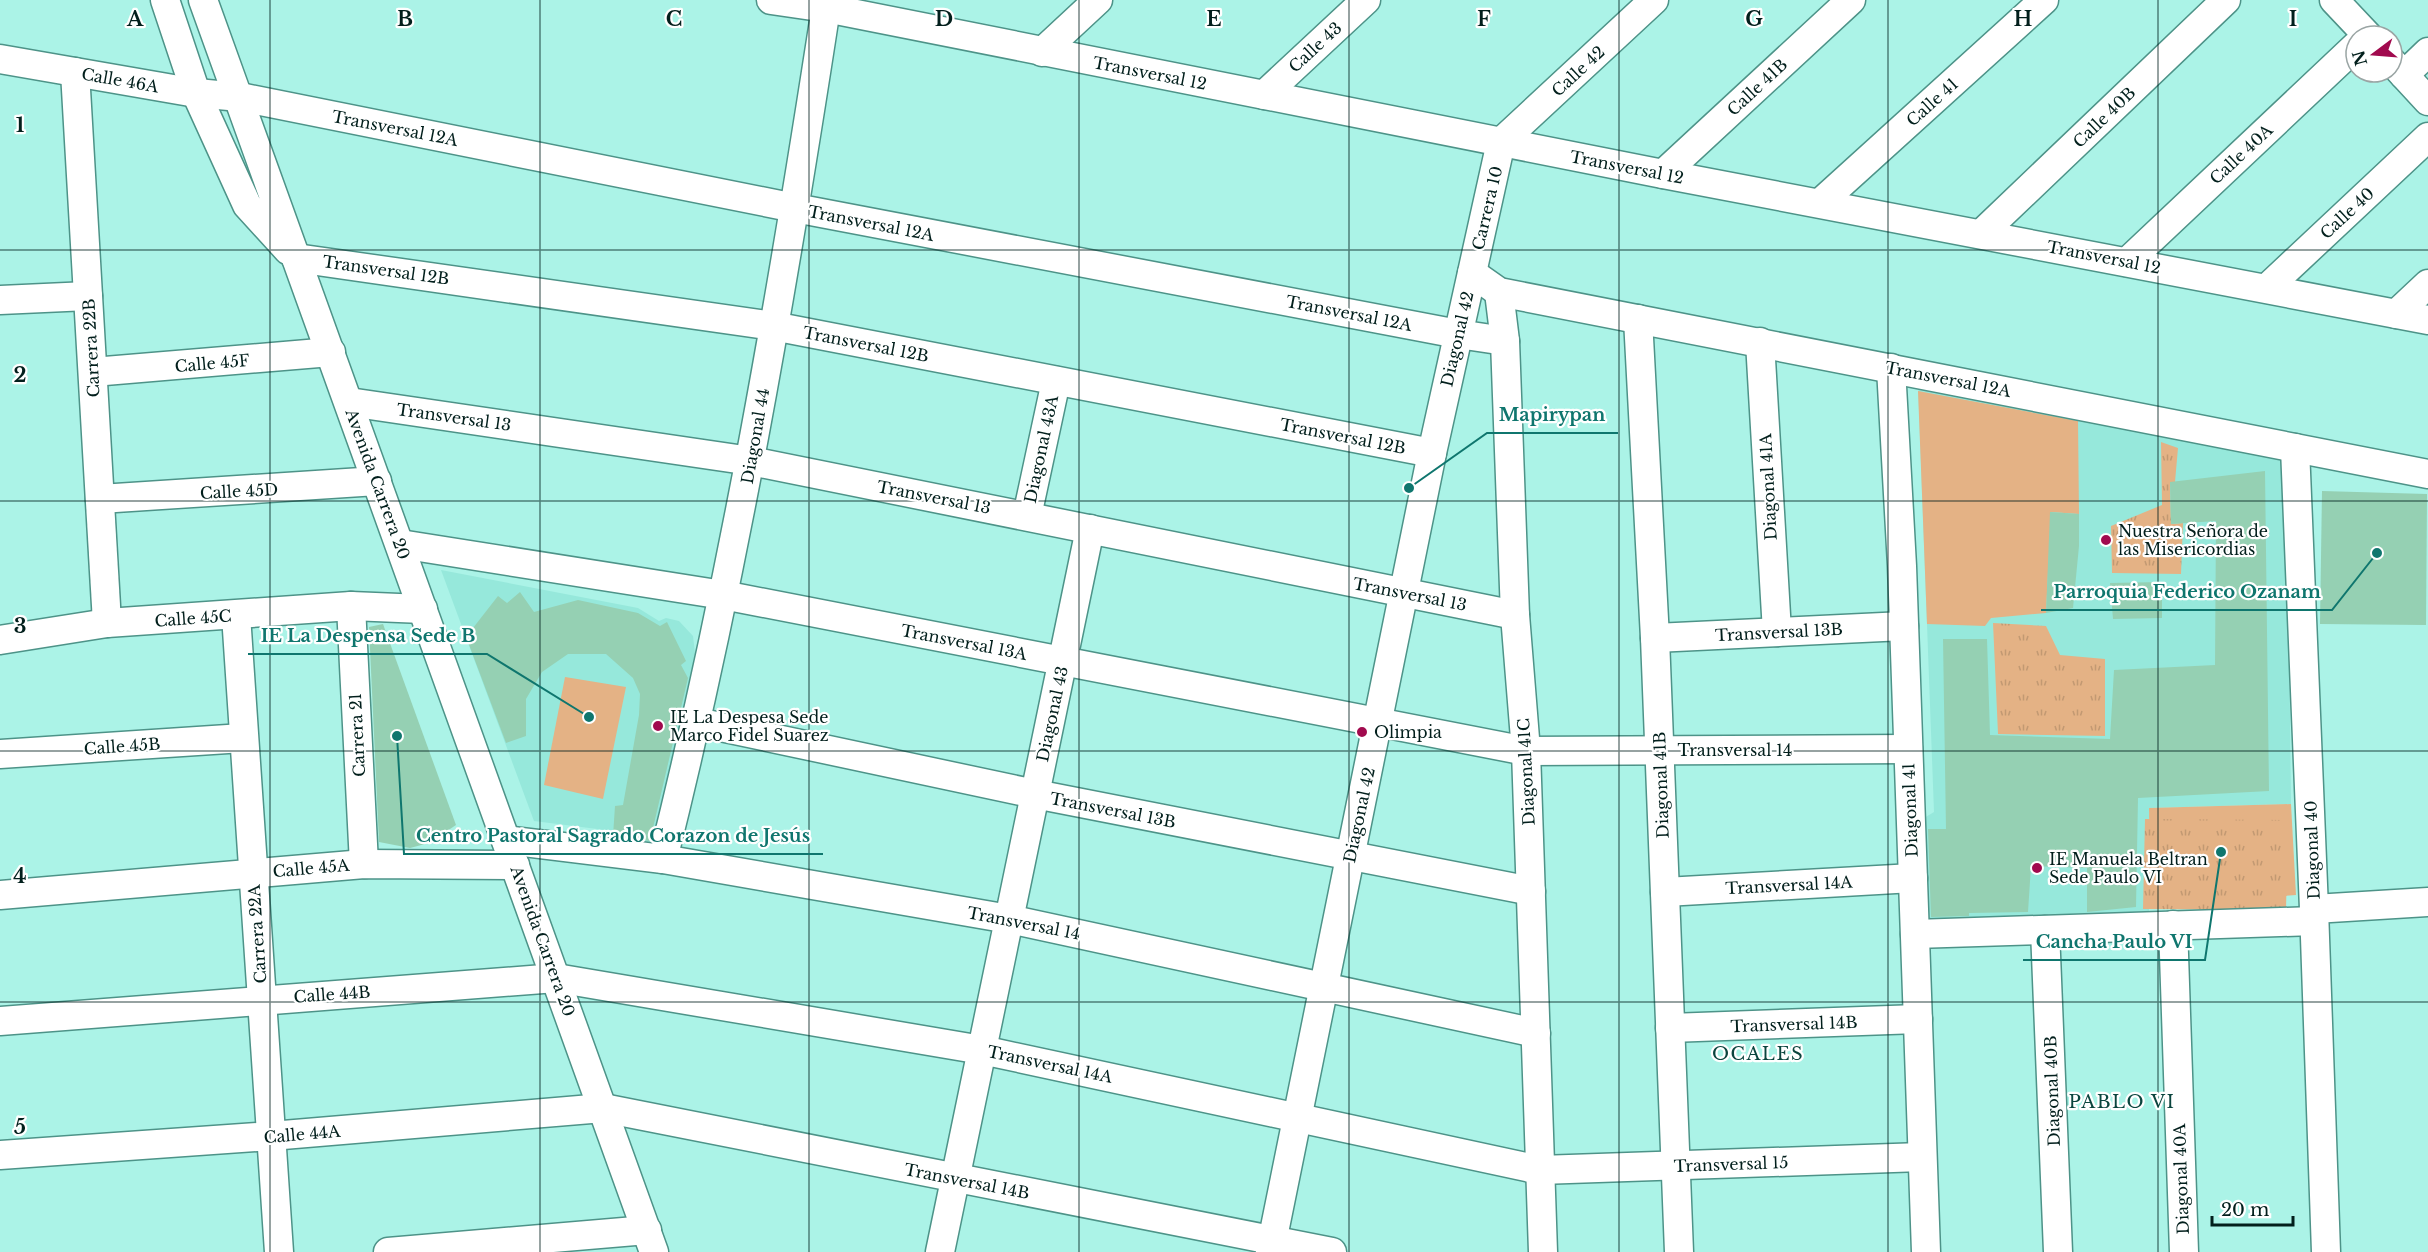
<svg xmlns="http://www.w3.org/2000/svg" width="2428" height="1252" font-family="'Libre Baskerville',serif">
  <defs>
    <pattern id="park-tufts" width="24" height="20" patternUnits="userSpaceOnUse" patternTransform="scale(1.5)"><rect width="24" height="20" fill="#e4b285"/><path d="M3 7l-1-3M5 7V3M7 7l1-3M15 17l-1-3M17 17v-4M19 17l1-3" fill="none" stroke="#c29972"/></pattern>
  </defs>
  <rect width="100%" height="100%" fill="#abf3e7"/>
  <g fill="#96e8db">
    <path d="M1918,383L2287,456L2291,804L2149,808V915L1926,924L1924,818L1934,812Z"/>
    <path d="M441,570L638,608L659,621L666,618L679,621L693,636L695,653L655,844L612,838L613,831L534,821Z"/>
  </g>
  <g fill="#e4b285">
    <path d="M1918,391L2078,421L2079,514L2051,512L2046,613L1991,618L1985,626L1927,624Z"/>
    <path d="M565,677L626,687L603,799L544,785Z"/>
    <path d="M2291,804L2296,895L2150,907L2149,808Z"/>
  </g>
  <g fill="url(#park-tufts)">
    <path d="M2161,442L2178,448L2175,482L2170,483L2171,524L2183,523L2181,574L2112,573L2111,526L2162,505Z"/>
    <path d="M1993,623L2046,626L2060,655L2105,659V736L1998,734Z"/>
    <path d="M2145,819L2288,820L2286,910L2143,909Z"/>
  </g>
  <g fill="#95d0b3">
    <path d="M2265,471L2269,791L2138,798L2136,907L2087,912V868L2031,866L2028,912L1969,913V916L1931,917L1928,829H1946L1943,639H1987L1990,735L2110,739L2114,670L2215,665L2216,521L2171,524L2170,482Z"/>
    <path d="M2322,491L2427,494L2426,625L2320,624Z"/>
    <path d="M2050,512L2079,514V546L2073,608L2046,613Z"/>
    <path d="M2162,582V618L2113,619L2110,583Z"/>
    <path d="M520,592L534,612L578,600L638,613L660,626L667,622L686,661L681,665L688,678L650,841L613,836L615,806L623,805L639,715L640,694L633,678L606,654H568L542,672L526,699V736L506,743L468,642L477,636L473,628L498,596L507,603Z"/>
    <path d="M383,624L456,825L429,843L410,848L379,842L369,627Z"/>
  </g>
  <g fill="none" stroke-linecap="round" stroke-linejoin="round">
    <g stroke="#4d9388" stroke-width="31">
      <g id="minor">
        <path d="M165,0L196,93L247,205L288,250"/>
        <path d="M203,0L654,1252"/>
        <path d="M771,0L826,8L1663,174L2428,320"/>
        <path d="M2334,0L2368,36"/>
        <path d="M1042,52L1098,0"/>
        <path d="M0,59L196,93L240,97L795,208L1458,334L1505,341"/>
        <path d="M2392,62L2428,101"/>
        <path d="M75,72L107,623"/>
        <path d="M2404,75L2428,52"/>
        <path d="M1264,95L1366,0"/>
        <path d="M1501,142L1654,0"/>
        <path d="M1663,174L1851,0"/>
        <path d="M1820,203L2044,0"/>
        <path d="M1981,234L2226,0"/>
        <path d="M296,258L773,326L1432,453"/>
        <path d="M2127,262L2356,46"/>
        <path d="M1472,273L1499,292L2428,474"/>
        <path d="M2267,288L2428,137"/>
        <path d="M1499,292L1505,341L1515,615L1526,751L1543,1252"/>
        <path d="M0,300L88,296"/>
        <path d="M2396,314L2428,284"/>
        <path d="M1638,319L1655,638L1679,1252"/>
        <path d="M1760,342L1777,632"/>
        <path d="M1891,368L1902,566L1926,1252"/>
        <path d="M93,372L331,352"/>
        <path d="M349,402L751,461L1515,615"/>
        <path d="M2295,448L2314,909L2326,1252"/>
        <path d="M100,499L377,481"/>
        <path d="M1027,516L1056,381"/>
        <path d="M400,544L723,595L1526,751L1908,749"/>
        <path d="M351,606L364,864"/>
        <path d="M236,615L279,1252"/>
        <path d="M1655,638L1904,626"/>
        <path d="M0,640L107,623L351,606L423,609"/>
        <path d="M697,722L1035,794L1531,891"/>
        <path d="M0,754L243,738"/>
        <path d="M506,840L663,859L1009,919L1536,1033"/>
        <path d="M663,859C733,579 782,294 826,8"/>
        <path d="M1665,892L1913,878"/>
        <path d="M0,895L364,864L515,865"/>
        <path d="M2314,909L2428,902"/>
        <path d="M2173,925L2184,1252"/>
        <path d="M2045,930L2058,1252"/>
        <path d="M1915,934L2314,921"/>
        <path d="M0,1021L556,978L982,1050L1540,1170L1922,1157"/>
        <path d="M1670,1028L1918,1019"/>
        <path d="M0,1155L271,1136L603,1108L1332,1252"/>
        <path d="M388,1252L647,1230"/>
        <path d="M940,1252L1090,529"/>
        <path d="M1270,1252L1432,453L1501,142"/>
      </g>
    </g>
    <use href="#minor" stroke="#fff" stroke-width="28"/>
  </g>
  <path fill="none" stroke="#021f1c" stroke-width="1.5" stroke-opacity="0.55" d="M270,0V1252M540,0V1252M809,0V1252M1079,0V1252M1349,0V1252M1619,0V1252M1888,0V1252M2158,0V1252M0,250H2428M0,501H2428M0,751H2428M0,1002H2428"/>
  <g fill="#a10a4e" stroke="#fff" stroke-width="2">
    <circle cx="2106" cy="540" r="6"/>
    <circle cx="658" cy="726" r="6"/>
    <circle cx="1362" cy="732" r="6"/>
    <circle cx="2037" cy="868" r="6"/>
  </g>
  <g text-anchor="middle" stroke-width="4.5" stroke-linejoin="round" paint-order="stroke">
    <g font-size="16" fill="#021f1c" stroke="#fff">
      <text transform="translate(1315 47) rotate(-43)" y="6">Calle 43</text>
      <text transform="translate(1578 71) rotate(-43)" y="6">Calle 42</text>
      <text transform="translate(1150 73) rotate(11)" y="6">Transversal 12</text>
      <text transform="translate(120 80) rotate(10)" y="6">Calle 46A</text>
      <text transform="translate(1757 87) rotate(-43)" y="6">Calle 41B</text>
      <text transform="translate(1932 102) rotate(-42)" y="6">Calle 41</text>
      <text transform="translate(2104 117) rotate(-44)" y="6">Calle 40B</text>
      <text transform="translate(395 128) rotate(11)" y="6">Transversal 12A</text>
      <text transform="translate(2241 154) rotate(-43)" y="6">Calle 40A</text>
      <text transform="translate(1627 167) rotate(11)" y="6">Transversal 12</text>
      <text transform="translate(1487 208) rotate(-77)" y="6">Carrera 10</text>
      <text transform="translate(2347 213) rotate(-43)" y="6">Calle 40</text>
      <text transform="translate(871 223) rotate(11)" y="6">Transversal 12A</text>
      <text transform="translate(2104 257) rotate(11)" y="6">Transversal 12</text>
      <text transform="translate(386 270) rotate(8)" y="6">Transversal 12B</text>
      <text transform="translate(1349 313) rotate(11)" y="6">Transversal 12A</text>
      <text transform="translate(1457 339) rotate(-77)" y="6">Diagonal 42</text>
      <text transform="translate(866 344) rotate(11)" y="6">Transversal 12B</text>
      <text transform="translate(91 348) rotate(-93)" y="6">Carrera 22B</text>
      <text transform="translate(212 363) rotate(-5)" y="6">Calle 45F</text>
      <text transform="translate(1948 379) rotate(11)" y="6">Transversal 12A</text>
      <text transform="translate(454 417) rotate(8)" y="6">Transversal 13</text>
      <text transform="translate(755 436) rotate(-80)" y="6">Diagonal 44</text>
      <text transform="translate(1343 436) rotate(11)" y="6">Transversal 12B</text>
      <text transform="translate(1041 449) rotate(-78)" y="6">Diagonal 43A</text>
      <text transform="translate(378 484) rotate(70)" y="6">Avenida Carrera 20</text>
      <text transform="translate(1768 487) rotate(-93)" y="6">Diagonal 41A</text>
      <text transform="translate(239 491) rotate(-3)" y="6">Calle 45D</text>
      <text transform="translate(934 497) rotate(11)" y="6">Transversal 13</text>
      <text transform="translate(1410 594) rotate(11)" y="6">Transversal 13</text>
      <text transform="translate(193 618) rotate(-4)" y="6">Calle 45C</text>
      <text transform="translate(1779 632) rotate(-3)" y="6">Transversal 13B</text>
      <text transform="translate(964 642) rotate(11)" y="6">Transversal 13A</text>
      <text transform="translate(1052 714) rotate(-78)" y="6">Diagonal 43</text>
      <text transform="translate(357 735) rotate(-93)" y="6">Carrera 21</text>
      <text transform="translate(122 746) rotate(-4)" y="6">Calle 45B</text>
      <text x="1735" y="756">Transversal 14</text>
      <text transform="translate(1526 772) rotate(-93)" y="6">Diagonal 41C</text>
      <text transform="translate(1661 785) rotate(-92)" y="6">Diagonal 41B</text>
      <text transform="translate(1113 810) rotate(11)" y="6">Transversal 13B</text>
      <text transform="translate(1910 810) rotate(-92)" y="6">Diagonal 41</text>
      <text transform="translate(1359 815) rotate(-78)" y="6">Diagonal 42</text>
      <text transform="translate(2312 850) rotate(-92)" y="6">Diagonal 40</text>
      <text transform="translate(311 868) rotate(-5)" y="6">Calle 45A</text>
      <text transform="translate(1789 885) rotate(-3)" y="6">Transversal 14A</text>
      <text transform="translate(1024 923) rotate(11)" y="6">Transversal 14</text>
      <text transform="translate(257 934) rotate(-94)" y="6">Carrera 22A</text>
      <text transform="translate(543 941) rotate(70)" y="6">Avenida Carrera 20</text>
      <text transform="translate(332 994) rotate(-4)" y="6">Calle 44B</text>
      <text transform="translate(1794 1024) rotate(-2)" y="6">Transversal 14B</text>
      <text transform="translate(1050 1064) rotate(12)" y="6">Transversal 14A</text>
      <text transform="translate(2052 1091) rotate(-92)" y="6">Diagonal 40B</text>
      <text transform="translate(302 1134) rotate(-5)" y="6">Calle 44A</text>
      <text transform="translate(1731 1164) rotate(-2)" y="6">Transversal 15</text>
      <text transform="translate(2181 1179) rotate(-92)" y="6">Diagonal 40A</text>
      <text transform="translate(967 1181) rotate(11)" y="6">Transversal 14B</text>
    </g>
    <g font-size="16" fill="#021f1c" stroke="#fff" text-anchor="start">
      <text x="2118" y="537">Nuestra Señora de<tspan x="2118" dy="18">las Misericordias</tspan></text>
      <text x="670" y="723">IE La Despesa Sede<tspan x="670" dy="18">Marco Fidel Suarez</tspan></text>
      <text x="1374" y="738">Olimpia</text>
      <text x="2049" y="865">IE Manuela Beltran<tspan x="2049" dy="18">Sede Paulo VI</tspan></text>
    </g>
    <g font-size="18" letter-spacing="1.5" fill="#0a453e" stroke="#fff">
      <text x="1758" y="1060">OCALES</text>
      <text x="2122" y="1108">PABLO VI</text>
    </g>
  </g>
  <g font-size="20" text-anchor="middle" font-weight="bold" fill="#021f1c" stroke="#fff" stroke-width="4.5" stroke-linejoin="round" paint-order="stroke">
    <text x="135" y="26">A</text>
    <text x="405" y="26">B</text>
    <text x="674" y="26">C</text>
    <text x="944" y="26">D</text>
    <text x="1214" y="26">E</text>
    <text x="1484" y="26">F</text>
    <text x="1754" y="26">G</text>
    <text x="2023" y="26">H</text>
    <text x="2293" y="26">I</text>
    <text x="20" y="132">1</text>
    <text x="20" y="382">2</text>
    <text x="20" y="633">3</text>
    <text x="20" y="883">4</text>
    <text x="20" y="1134">5</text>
  </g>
  <path fill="none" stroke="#0f766e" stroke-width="2" d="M1409 488L1487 433H1618M2377 553L2332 610H2041M589 717L487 654H248M397 736L404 854H823M2221 852L2205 960H2023"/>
  <g fill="#0f766e" stroke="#fff" stroke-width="2">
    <circle cx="1409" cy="488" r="6"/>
    <circle cx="2377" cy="553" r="6"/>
    <circle cx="589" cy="717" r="6"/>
    <circle cx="397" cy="736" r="6"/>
    <circle cx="2221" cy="852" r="6"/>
  </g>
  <g font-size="18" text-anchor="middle" font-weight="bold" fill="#0f766e" stroke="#fff" stroke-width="4.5" stroke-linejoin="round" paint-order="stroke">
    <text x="1552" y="421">Mapirypan</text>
    <text x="2187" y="598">Parroquia Federico Ozanam</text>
    <text x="368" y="642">IE La Despensa Sede B</text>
    <text x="613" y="842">Centro Pastoral Sagrado Corazon de Jesús</text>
    <text x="2114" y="948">Cancha Paulo VI</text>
  </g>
  <g transform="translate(2374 54) rotate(254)"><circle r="28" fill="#ffffff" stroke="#9aa5a4" stroke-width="1.5"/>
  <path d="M0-4.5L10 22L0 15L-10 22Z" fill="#a10a4e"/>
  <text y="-9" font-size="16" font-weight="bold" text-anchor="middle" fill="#021f1c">N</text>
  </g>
  <path d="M2212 1216v9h81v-9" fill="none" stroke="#021f1c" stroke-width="3"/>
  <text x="2221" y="1216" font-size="18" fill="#021f1c" stroke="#ffffff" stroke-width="4.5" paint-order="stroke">20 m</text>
</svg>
